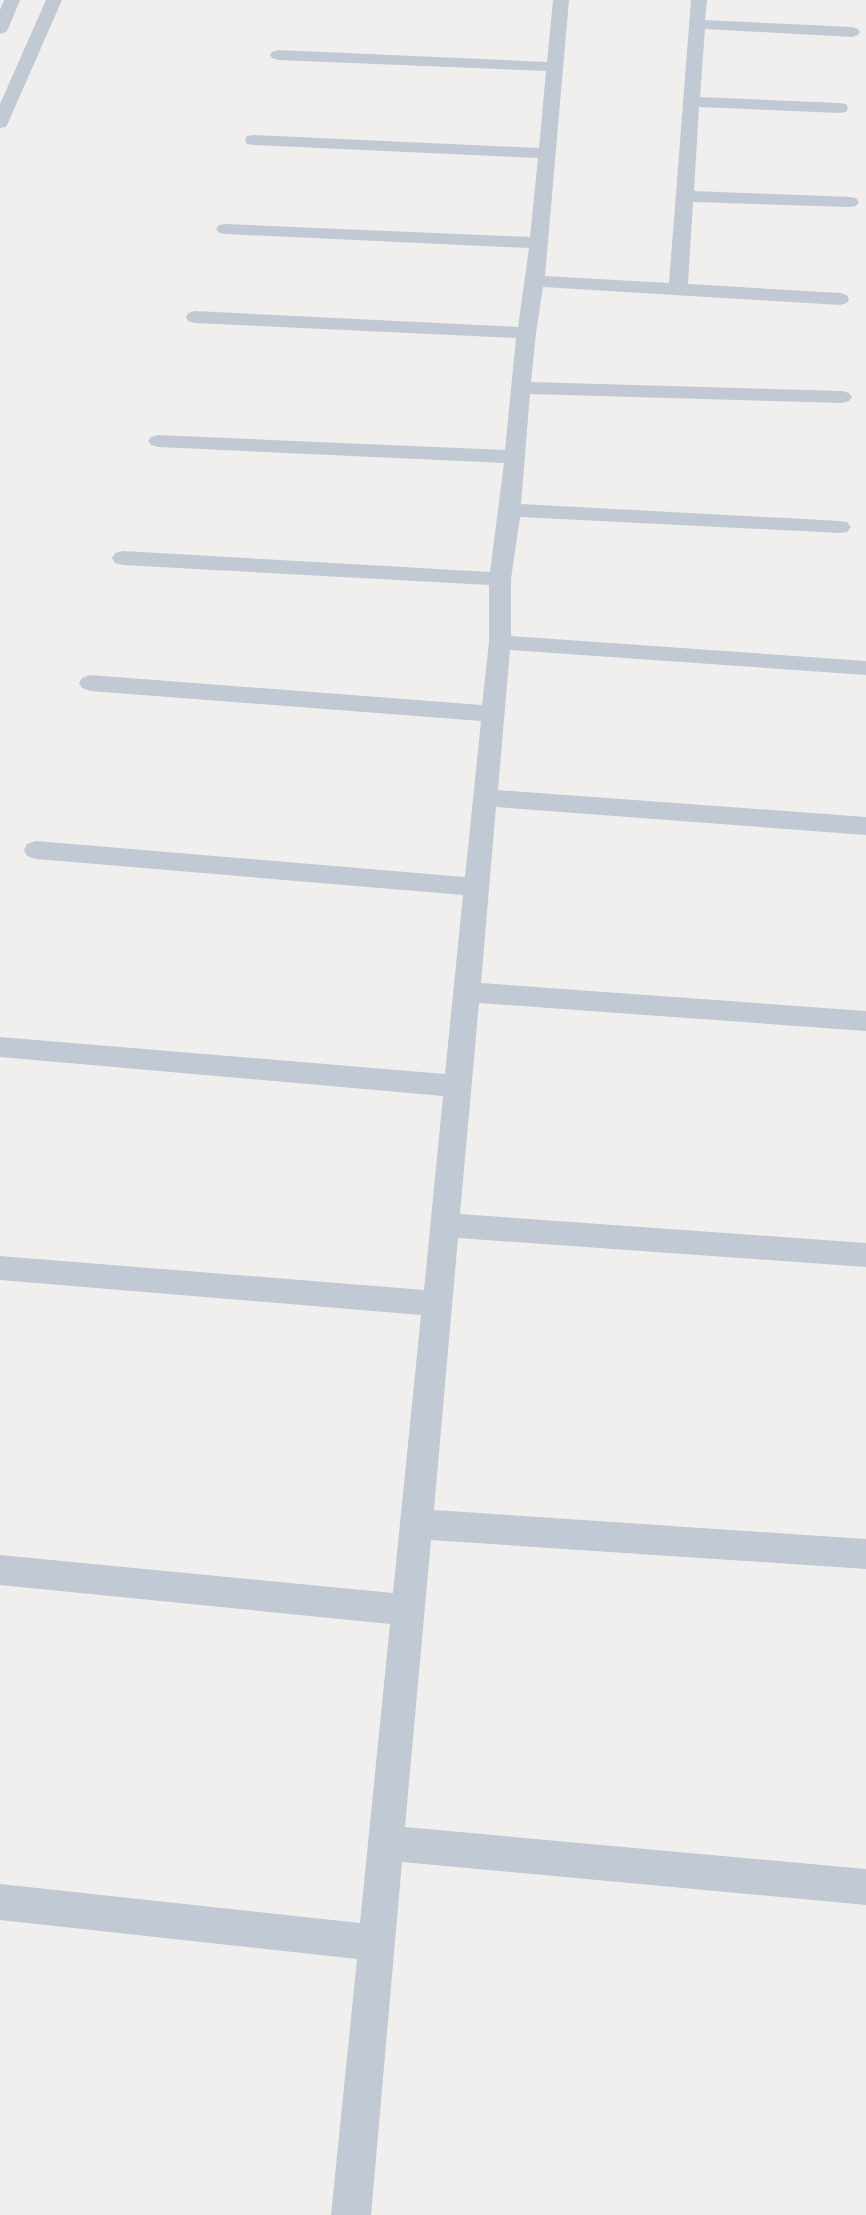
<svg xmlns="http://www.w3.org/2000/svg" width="866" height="2215" font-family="'Asap Condensed',sans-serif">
  <rect width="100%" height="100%" fill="#f1efee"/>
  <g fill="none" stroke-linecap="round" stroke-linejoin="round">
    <g fill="#c1c9d4" fill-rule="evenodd">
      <path d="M4,0H20L8,29L6,32L0,34V10Z"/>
      <path d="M46,0H62L8,123L6,127L0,128V104Z"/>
      <path d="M553,0H569L545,276L669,283L691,0H707L705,20L852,27L858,29L860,32L858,35L852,37L705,29L700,97L840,103L846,104L848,108L846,112L840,113L699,107L694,191L850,197L856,198L859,202L856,206L850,207L693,202L688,284L840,293L847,295L849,299L847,303L840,305L543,287L536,333L531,382L842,391L849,393L852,397L849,401L842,403L530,394L521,504L840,521L847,522L851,527L847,532L840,533L520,517L511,579V636L866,661V675L510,650L498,790L866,817V835L496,807L481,983L866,1011V1031L479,1003L460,1214L866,1243V1267L458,1238L434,1510L866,1539V1569L431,1540L405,1827L866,1869V1905L402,1862L371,2215H331L357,1959L0,1920V1884L360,1923L390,1624L0,1585V1555L393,1593L421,1315L0,1280V1256L424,1290L443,1096L0,1057V1037L445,1074L463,895L36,859L27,856L24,850L27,844L36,841L465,877L481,721L90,691L82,688L79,683L82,678L90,675L482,705L489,642V585L123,565L115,563L112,558L115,553L123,551L490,572L504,463L158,447L151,445L148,441L151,437L158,435L505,450L516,338L195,323L188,321L186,317L188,313L195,311L518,327L529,248L225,234L219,233L216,229L219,225L225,224L530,237L538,158L253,145L247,144L245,140L247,136L253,135L539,148L546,71L278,60L272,58L270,55L272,52L278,50L547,62Z"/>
    </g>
  </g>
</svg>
